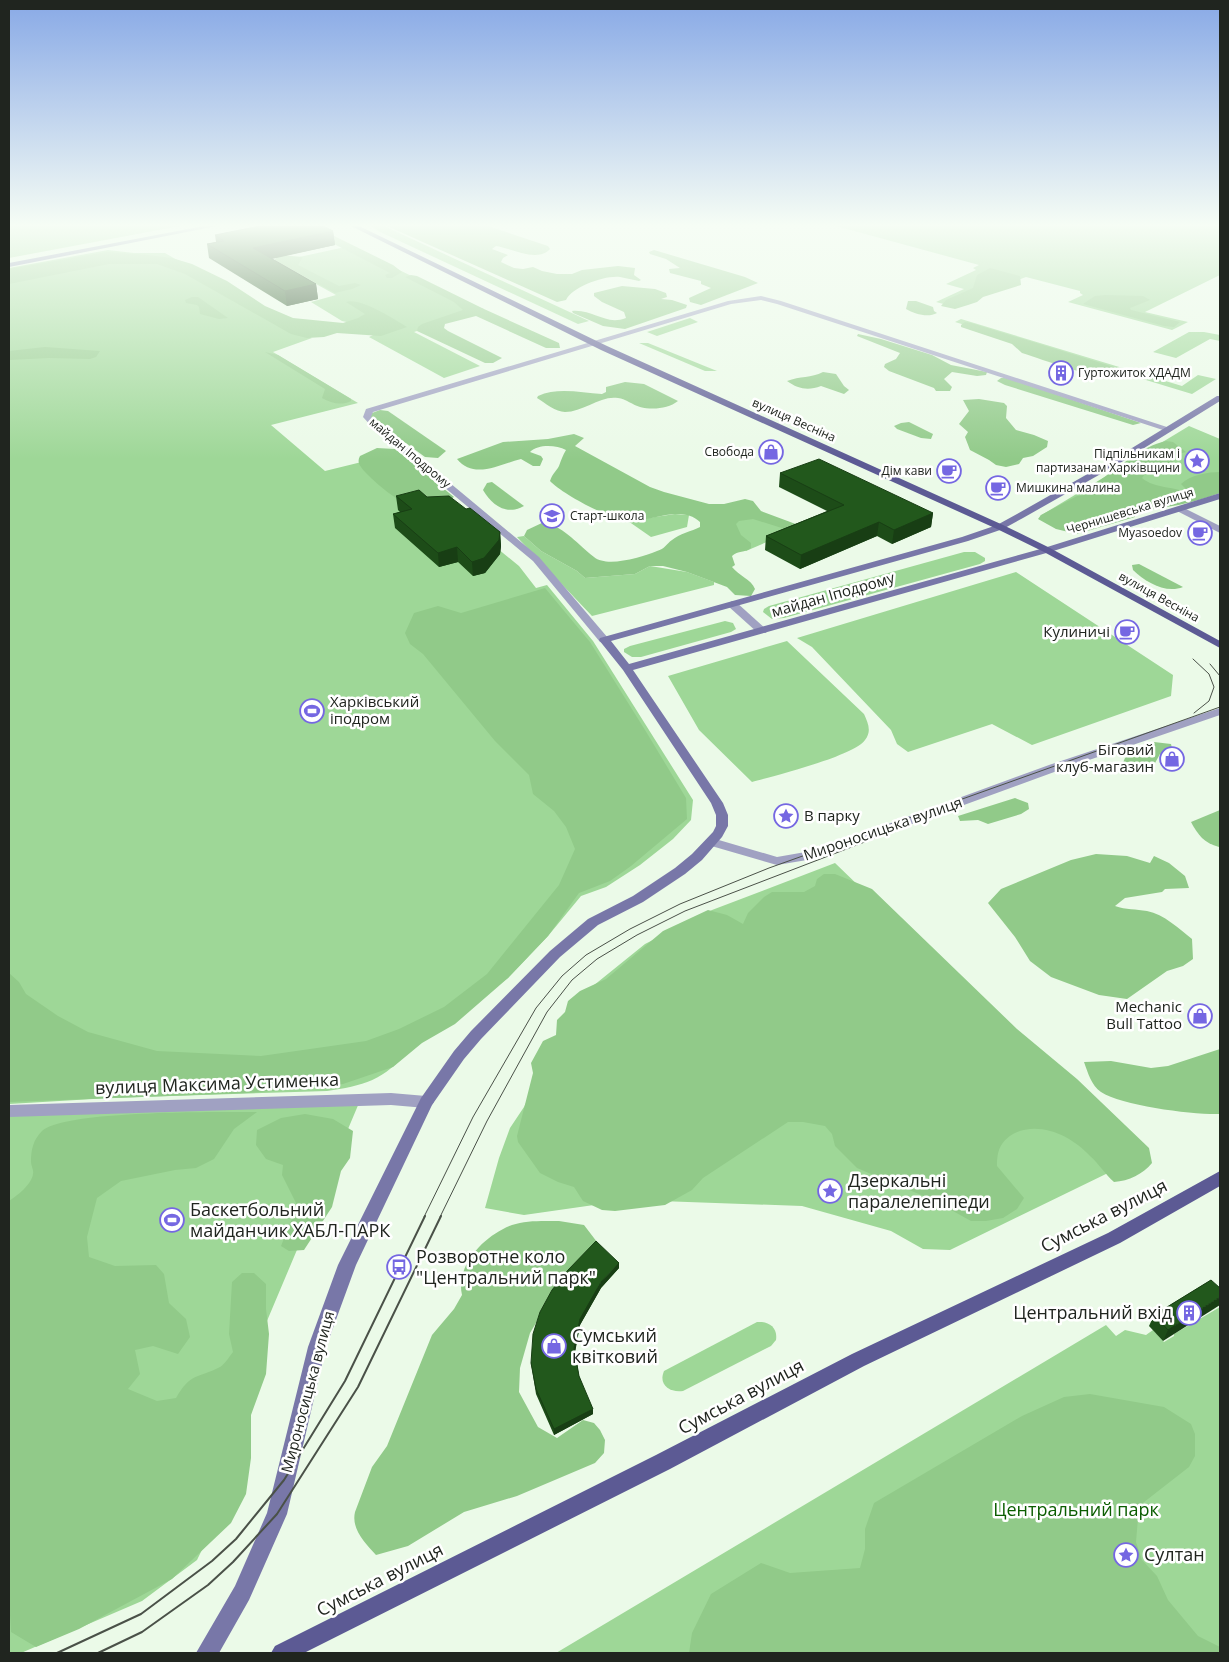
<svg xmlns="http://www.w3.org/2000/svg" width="1229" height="1662" font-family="'Open Sans',sans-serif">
  <rect width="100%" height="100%" fill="#ebfae8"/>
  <g fill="#9ed797">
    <path d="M9,226H180L9,258Z"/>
    <path d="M371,226H384L589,321L578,324L378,231Z"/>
    <path d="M836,226H1220V275L1145,312L1188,322L1172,330L1068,302L1083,295L1080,293V291L1026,277L951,306L936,302L964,289L946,284L976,270L973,268L979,265Z"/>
    <path d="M350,246L471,305L484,309L414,332L480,366L444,378L369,337L383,330L342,321L311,302L336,295L276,262Z"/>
    <path d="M108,250L134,253H165L312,338L273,352L358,403L271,425L325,471L382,457L436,498L519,566L536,588L547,585L593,641L693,800L691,820L673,839L640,865L606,887L581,896L548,936L508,978L408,1050C386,1080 362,1086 327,1091L110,1098L9,1104V268Z"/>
    <path d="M690,318L698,322L657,336L647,332Z"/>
    <path d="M961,319L1182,386L1198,375L1216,379L1192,394L955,322Z"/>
    <path d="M1189,332H1204L1220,335V341L1210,339L1176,358L1153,352Z"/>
    <path d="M639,343H648L717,371H705Z"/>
    <path d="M1189,426L1220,439V489L1075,533L1040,516Z"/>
    <path d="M749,512L792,531L746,551L717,527Z"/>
    <path d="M675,514L689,515L687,527L651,537L628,521Z"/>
    <path d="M524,536L541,551L577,571L585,578L635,574L650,566L687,572L714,582V585L592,616L517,537Z"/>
    <path d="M964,552H975L985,558V561L980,564L784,618L772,619L763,612L764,609L769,606Z"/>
    <path d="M1016,572L1173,675L1171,696L1032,745L992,724L908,752L897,744L891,730L812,647L797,638Z"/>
    <path d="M725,621L733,623L736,629L731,632L641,657H632L624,652V649L630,646Z"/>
    <path d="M787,641L864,714C868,723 872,731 865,740C854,756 774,776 752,782L699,730L668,676Z"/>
    <path d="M835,863L1006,1028L1145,1155L950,1250L923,1249L891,1231L802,1206L660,1201L601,1204L524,1215L485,1208L499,1158L510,1128L524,1107L561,1032L588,990L645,944L712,910Z"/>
    <path d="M359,1103L253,1354L218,1517L197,1560L142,1601L21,1653H9V1116Z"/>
    <path d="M1220,1307V1653H556L1106,1325L1116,1336L1125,1330L1146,1335L1153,1330L1164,1342L1174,1336V1334Z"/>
    <path d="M757,1322C768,1321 778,1327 776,1340L771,1346L683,1391C670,1393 658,1385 664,1371Z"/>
  </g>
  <g fill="#91ca89">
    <path d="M387,226H488L548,246L550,249C538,263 511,248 496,246L492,249L508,255L503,258L501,262L514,268L523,269L533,267L542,271L557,274H572L582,270L618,266L635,268L634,275L641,280L639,281C633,280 626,278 620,277C605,275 572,287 566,300L557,302Z"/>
    <path d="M322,230L393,265L402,272L392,278H387L385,275L390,273L311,232Z"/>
    <path d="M654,250L745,277L758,283L701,305L690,302L689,298L711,288L701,284V281L670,273L669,269L680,268L666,259L650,254L649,252Z"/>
    <path d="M107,252L147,255L172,258L192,264L227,281L265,306L293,318L343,323L358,318L365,314L346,302C360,297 394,319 407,327L381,336L337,333L324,337L307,338L291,334L185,274L157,264H109L9,284V269Z"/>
    <path d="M280,255L303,257L298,265L339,286L355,283L361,285L352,289L335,293L274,260Z"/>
    <path d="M990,268L1020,276L1021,285L983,297L977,302L968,305L955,309L941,306L946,300L973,288L977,275Z"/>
    <path d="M411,275L417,276L484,309L559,343L560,348H546L476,316L445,324L444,328L448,331L502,358L493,363H485L417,331L418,327L422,324L463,310L454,302L405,277Z"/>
    <path d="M622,286L655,289L666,293L667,297L661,299L672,300L687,305L686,308L625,329L603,326L573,313L572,311C594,309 605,326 626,318L624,312L602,302L594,296V293Z"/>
    <path d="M1105,295L1143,296L1150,300L1130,308L1131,310L1180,322L1174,327L1164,326L1083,304L1095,296Z"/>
    <path d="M192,297H198L228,318L219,319L200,314L199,307L197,305L186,303L185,300Z"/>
    <path d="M908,301H916L933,307L934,311L937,313C928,318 915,314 906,309Z"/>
    <path d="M965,322L971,323L1127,371L1125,375C1095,381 1051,362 1022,353L1012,344L961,327V325Z"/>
    <path d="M858,334L881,339L932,355L951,365L987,372L986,375L977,376L952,372L944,379L952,387L950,391H936L934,388L889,371L884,367L885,364L896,359L900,353L857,336Z"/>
    <path d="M45,347L100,351L96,357L90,359L49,358L9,360V351Z"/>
    <path d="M265,352L278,355L351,399V401C341,406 331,403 322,398L325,389Z"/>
    <path d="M823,372L836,374L844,386L849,390L844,394L821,386C808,391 798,389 787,381C800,376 811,378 823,372Z"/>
    <path d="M1001,378H1008L1141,423L1133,425L1005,385L997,381Z"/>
    <path d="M625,382L644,384L678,401C668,409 652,410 640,407C633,405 626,399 618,398C601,395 583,412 565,412C556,412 545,403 537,398L538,396C558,387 581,393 602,394L606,392V387Z"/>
    <path d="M979,399L1004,403L1007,406L1006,418L1016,430L1034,435L1048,441L1047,447L1033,456L1023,458L1019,464L1006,467L996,465L989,460L970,450L965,437L968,432L959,424L969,411L963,400Z"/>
    <path d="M380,410L388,411L446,451L438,458L425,457L370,417L372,413Z"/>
    <path d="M909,422L933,434L931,439L921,438L897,429L894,426L901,423Z"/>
    <path d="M574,434L584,438L575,446L650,487L664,492L709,504H724L745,499L753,501L761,511L801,526L788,530L753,519L739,521L736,524L741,535L751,543V548C745,553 738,550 732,556L735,565L732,567C739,576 751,579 755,589L751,596L735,595L727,587L687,572L663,566H650L635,574L585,578L577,571L541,551L524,536L527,530L544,522C567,529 577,544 594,557C607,568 642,557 657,551C665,549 666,544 672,540C679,534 692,531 700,527V522C681,504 651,522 629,521C611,520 562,494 550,481C553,472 556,472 559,466C561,460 563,455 566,450C556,445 538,444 530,452L541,456L543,459L540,466H533L521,459C500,464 474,480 457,459L503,442L548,439Z"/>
    <path d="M1166,441L1173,442L1186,452L1170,456L1173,462L1165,470H1148L1142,478C1155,489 1175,486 1191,494L1181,484C1190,475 1208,472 1220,472V493C1193,503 1165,509 1135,510V517L1077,534L1056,529L1038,519L1041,515L1077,496L1092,494L1101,491L1097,482C1118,469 1141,446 1166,441Z"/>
    <path d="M377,448L395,449L454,497C443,505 418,505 404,502C395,500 366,475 361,467C358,463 358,460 360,456Z"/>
    <path d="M492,482L524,506C506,516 492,505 483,490L487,483Z"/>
    <path d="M1139,564L1183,587C1166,594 1145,582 1133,570L1132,565Z"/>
    <path d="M545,588L590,642L645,730L686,798L687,819L631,866L610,881L579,893L548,936L508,978L455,1024L422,1043L393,1067L343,1084L248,1093L9,1102V973L19,982L26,994L58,1016L88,1032L157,1051L261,1056L366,1041L399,1029L444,1007L487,974L559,885L575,849L566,827L554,811L533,794L529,775L495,741L423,654L410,644L405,633L414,613L438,606L461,613Z"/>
    <path d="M1154,742L1171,744L1172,748L1169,753L1160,754L1155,763L1126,769L1122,765L1125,758Z"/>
    <path d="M1015,798L1028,803L1029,809L1021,814L988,824L978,820L960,821L958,816Z"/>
    <path d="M1220,810V846L1219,847C1204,843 1198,835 1191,822Z"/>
    <path d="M1096,854L1127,856L1150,863L1154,856L1169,863L1185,876L1189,888L1165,889L1162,892L1125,898L1115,906C1126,910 1136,909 1147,911C1164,914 1179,929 1192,939L1193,959L1183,966L1167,971L1127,999L1099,995L1051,977L1030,961L1015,937L988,903L1001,889L1071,860Z"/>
    <path d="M824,874H835L872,889L1017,1029L1077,1079L1149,1148L1152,1163C1143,1174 1129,1181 1114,1182C1105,1174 1099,1164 1090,1156C1072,1136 1039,1120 1013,1134C1000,1142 997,1151 997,1166L1024,1198L1017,1209L1003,1218L986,1221H971L933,1200L857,1168L835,1146L832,1134L825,1126L803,1122H788L703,1178L692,1190L665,1205L615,1211L602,1210L583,1201L574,1187L558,1182L540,1173L518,1142L517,1136L533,1073L531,1063L543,1041L556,1035L557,1020L565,1012L568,1001L580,991L606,979L663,931L708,910L727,915L743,924L748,913L764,897L772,892H804L815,886L817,879Z"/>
    <path d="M1220,1049V1114C1195,1115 1122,1106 1101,1092C1091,1085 1088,1073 1084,1062L1111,1061L1151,1068L1168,1066Z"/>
    <path d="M257,1112L234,1129L214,1159L196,1168L175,1170L121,1181L97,1198L87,1237L89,1257L115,1266L156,1265L164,1274L169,1303L186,1319L190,1337L178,1354L153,1346L135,1350L140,1374L128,1389L157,1401L176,1398C191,1372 197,1379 220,1367C225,1364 229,1357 233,1352L229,1334L232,1282L242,1273H254L266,1284V1309L269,1334L266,1374L251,1415V1458L246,1494L231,1523L172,1579L79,1629L36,1647L11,1632L9,1598V1201C17,1196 32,1184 33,1174C34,1170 31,1166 31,1162C31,1150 33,1140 42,1131C64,1110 220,1112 257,1112Z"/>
    <path d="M305,1114L333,1119L353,1131L350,1158L341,1171L332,1207L304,1250L289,1251L281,1246L291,1221L300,1211L282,1175L283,1165L266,1159L256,1145L257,1130L281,1118Z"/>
    <path d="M559,1221L584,1225L597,1242L552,1296L530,1333L520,1368L519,1392L538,1427L557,1438L583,1420L594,1423L600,1430L605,1440L604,1453L595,1463L517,1496L464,1512L408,1546L376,1555C365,1543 351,1529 355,1512L372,1467L387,1446L432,1335L454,1309L462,1295C455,1265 485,1235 512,1225C526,1220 544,1221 559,1221Z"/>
    <path d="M1090,1394L1164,1407L1191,1424L1195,1434V1456L1189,1467L1139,1506L1136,1542L1142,1560L1157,1576L1168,1600L1198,1636L1220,1647V1653H689L692,1633L711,1594L761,1563L790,1573L860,1568L865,1549V1529L874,1503L1022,1416L1064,1397Z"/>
  </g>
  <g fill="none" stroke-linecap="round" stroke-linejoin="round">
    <g fill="#a0a1c2" fill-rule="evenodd">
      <path d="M761,296L781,301L1173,429L1166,431L777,304L761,300L731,304L373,412L371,417L379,424L539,557L608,638L609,640L604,643L600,642L533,561L373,428L363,417L366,409L728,301Z"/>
      <path d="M1180,506L1220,526V533L1177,511L1175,509Z"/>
      <path d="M732,601L736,602L766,629L767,631L766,633H758L728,606L727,604Z"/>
      <path d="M1220,708V715L1057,771L819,858L777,865L708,845L706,842L712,838L777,857L817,850L1049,765Z"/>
      <path d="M391,1093L426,1096L431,1098L434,1102L431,1106L426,1108L391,1105L9,1117V1105Z"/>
    </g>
    <g fill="#7877a8" fill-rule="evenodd">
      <path d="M204,226H217L9,267V263Z"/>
      <path d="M1217,396H1220V401L1120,463L1023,518L1003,529L968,541L611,641L629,664L1044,548L1220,493V499L1050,552L633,670L723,803L728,815V826L722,837L702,860L685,874L643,902L598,925L560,957L481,1039L464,1059L432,1105L356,1265L326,1347L287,1514L249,1600L219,1653H196L235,1586L267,1513L308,1347L338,1265L421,1098L454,1051L471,1031L550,951L588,919L633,896L675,868L692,854L713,832L716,826V815L711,803L623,670L599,640L600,638L962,537L997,525L1017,514L1114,459Z"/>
    </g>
    <g fill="#5c5a94" fill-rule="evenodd">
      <path d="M351,226H359L607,346L1003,525L1050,548L1220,641V648L1044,552L997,529L601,350Z"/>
      <path d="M1220,1171V1186L1120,1243L864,1366L670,1469L304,1653H271L275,1646L656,1455L852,1354L1108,1233Z"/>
    </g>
    <g stroke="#4a5148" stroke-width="1">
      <path d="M1193,659L1209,674L1214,687L1209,701L1194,713"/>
      <path d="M1210,664L1220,676"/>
      <path d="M424,1217L473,1117L536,1008L562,976L586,955L630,929L680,904L769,868L1220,707"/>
      <path d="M440,1217L487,1121L547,1012L572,980L597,959L637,935L685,911L896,830"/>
    </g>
    <g stroke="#4a5148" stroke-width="2">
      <path d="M57,1653L141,1614L212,1561L236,1539L284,1480L345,1381L425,1216"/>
      <path d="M98,1653L142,1632L208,1585L233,1562L277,1514L358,1387L441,1216"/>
    </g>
  </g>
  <g fill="#1d4c18">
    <path d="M333,231L335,245L272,259L316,284L318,299L287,306L209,258L207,244L216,242L215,235Z"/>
    <path d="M780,473L933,513L931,527L892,544L877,536L800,569L765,550L766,536L827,511L779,487Z"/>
    <path d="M396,496L427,497L466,509L500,532L501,546L500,554L485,573L473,576L458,562L439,567L395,528L393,514L400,512L398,510Z"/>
    <path d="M619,1263V1268L601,1288L580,1325L575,1351L579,1376L593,1414L554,1435L536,1394L531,1363Z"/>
    <path d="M1211,1280L1163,1341L1149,1326L1154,1315Z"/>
  </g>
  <g fill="#183e14">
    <path d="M333,231L335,245L255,262L253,248Z"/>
    <path d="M316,284L318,299L287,306L285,291Z"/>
    <path d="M933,513L931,527L892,544L894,530Z"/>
    <path d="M879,522L877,536L800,569L801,555Z"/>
    <path d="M500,532L501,546L500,554L485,573L473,576L472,562Z"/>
    <path d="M457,547L458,562L439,567L438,553Z"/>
    <path d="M619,1263V1268L601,1288L580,1325L575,1353L574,1348L580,1319L601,1282Z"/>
    <path d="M1220,1297V1305L1163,1341L1168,1330Z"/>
    <path d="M593,1409V1414L554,1435V1429Z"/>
  </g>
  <g fill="#22581c" stroke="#183e14">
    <path d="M260,226H323L333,231L253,248L316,284L285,291L207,244L224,241L215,235Z"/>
    <path d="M819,459L933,513L894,530L879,522L801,555L766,536L844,505L780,473Z"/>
    <path d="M419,490L427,497L449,496L466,509L470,508L500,532L499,540L484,558L472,562L457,547L438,553L393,514L412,509L396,496Z"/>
    <path d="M596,1241L619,1263L601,1282L580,1319L574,1348L579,1376L593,1409L554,1429L536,1389L531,1363L533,1334L540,1312L552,1290L568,1270Z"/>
    <path d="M1211,1280L1220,1288V1297L1168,1330L1154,1315Z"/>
  </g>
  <linearGradient id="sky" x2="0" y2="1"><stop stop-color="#88a9e6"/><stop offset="0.49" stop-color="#f6fdf5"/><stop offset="1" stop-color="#f6fdf5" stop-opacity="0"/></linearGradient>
  <rect width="1229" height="459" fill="url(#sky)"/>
  <defs>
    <g id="building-ring" transform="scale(1.25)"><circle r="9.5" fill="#fff" stroke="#7567e2" stroke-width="1.5"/><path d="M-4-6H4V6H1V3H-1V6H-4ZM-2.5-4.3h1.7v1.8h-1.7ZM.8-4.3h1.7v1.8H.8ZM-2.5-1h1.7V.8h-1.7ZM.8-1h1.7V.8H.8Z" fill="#7567e2"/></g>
    <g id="shop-ring" transform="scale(1.25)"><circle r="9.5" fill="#fff" stroke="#7567e2" stroke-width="1.5"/><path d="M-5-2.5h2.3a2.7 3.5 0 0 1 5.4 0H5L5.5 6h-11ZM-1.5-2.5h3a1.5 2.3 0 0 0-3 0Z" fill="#7567e2"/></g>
    <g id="sight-ring" transform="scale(1.25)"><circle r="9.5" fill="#fff" stroke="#7567e2" stroke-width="1.5"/><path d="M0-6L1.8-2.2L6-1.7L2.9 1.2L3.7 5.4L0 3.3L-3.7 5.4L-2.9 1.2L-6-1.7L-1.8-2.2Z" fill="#7567e2"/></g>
    <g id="cafe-ring" transform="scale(1.25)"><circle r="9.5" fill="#fff" stroke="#7567e2" stroke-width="1.5"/><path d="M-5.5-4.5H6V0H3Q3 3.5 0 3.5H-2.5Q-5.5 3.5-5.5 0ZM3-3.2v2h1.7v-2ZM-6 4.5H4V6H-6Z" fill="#7567e2"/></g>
    <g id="school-ring" transform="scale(1.25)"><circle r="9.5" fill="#fff" stroke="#7567e2" stroke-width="1.5"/><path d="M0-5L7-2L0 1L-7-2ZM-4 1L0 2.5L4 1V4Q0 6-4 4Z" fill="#7567e2"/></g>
    <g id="stadium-ring" transform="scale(1.25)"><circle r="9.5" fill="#fff" stroke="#7567e2" stroke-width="1.5"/><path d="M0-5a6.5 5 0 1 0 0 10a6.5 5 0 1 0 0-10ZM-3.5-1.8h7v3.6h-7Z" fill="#7567e2"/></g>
    <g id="bus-ring" transform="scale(1.25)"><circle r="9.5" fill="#fff" stroke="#7567e2" stroke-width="1.5"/><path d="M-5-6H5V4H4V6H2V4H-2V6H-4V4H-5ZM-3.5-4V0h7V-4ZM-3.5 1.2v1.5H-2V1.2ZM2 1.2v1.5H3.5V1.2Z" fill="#7567e2"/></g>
  </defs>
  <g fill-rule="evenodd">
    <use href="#building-ring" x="1061" y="373"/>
    <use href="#shop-ring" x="771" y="452"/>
    <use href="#sight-ring" x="1197" y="461"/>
    <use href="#cafe-ring" x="949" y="471"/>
    <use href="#cafe-ring" x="998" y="488"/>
    <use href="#school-ring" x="552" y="516"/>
    <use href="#cafe-ring" x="1200" y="533"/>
    <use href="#cafe-ring" x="1127" y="632"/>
    <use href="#stadium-ring" x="312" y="711"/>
    <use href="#shop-ring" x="1172" y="759"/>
    <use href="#sight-ring" x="786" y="816"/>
    <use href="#shop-ring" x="1200" y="1016"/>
    <use href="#sight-ring" x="830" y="1191"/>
    <use href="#stadium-ring" x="172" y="1220"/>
    <use href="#bus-ring" x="399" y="1267"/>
    <use href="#building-ring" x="1189" y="1313"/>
    <use href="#shop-ring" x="554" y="1346"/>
    <use href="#sight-ring" x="1126" y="1555"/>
  </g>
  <g text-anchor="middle" stroke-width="5" stroke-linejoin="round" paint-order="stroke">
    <g font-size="12" fill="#20251f" stroke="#fff" text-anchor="end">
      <text x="1078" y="377" text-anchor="start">Гуртожиток ХДАДМ</text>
      <text x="754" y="456">Свобода</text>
      <text x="1180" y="458">Підпільникам і<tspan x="1180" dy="14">партизанам Харківщини</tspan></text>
      <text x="932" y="475">Дім кави</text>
      <text x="1016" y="492" text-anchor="start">Мишкина малина</text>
      <text x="570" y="520" text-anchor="start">Старт-школа</text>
      <text x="1182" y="537">Myasoedov</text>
    </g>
    <g font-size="12" fill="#20251f" stroke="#fff">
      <text transform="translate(794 420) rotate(24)" y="4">вулиця Весніна</text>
      <text transform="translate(410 453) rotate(40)" y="4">майдан Іподрому</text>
      <text transform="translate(1130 511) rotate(-17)" y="4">Чернишевська вулиця</text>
      <text transform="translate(1159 597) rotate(29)" y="4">вулиця Весніна</text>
    </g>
    <g font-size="15" fill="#20251f" stroke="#fff">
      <text transform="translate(833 595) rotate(-16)" y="5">майдан Іподрому</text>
      <text transform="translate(883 829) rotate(-19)" y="5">Мироносицька вулиця</text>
      <text transform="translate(308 1392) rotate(-75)" y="5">Мироносицька вулиця</text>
    </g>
    <g font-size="15" fill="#20251f" stroke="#fff" text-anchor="end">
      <text x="1110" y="637">Кулиничі</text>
      <text x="330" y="707" text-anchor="start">Харківський<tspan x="330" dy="17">іподром</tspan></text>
      <text x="1154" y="755">Біговий<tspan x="1154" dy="17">клуб-магазин</tspan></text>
      <text x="804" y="821" text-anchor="start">В парку</text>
      <text x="1182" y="1012">Mechanic<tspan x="1182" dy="17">Bull Tattoo</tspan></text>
    </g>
    <g font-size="18" fill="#20251f" stroke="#fff">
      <text transform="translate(217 1084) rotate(-2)" y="6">вулиця Максима Устименка</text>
      <text transform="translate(1104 1216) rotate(-27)" y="6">Сумська вулиця</text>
      <text transform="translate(741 1397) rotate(-28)" y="6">Сумська вулиця</text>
      <text transform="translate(380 1580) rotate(-27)" y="6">Сумська вулиця</text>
    </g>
    <g font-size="18" fill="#20251f" stroke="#fff" text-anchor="start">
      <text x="848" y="1187">Дзеркальні<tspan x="848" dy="21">паралелепіпеди</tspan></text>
      <text x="190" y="1216">Баскетбольний<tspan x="190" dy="21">майданчик ХАБЛ-ПАРК</tspan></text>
      <text x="416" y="1263">Розворотне коло<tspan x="416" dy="21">"Центральний парк"</tspan></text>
      <text x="1172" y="1319" text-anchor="end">Центральний вхід</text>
      <text x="572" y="1342">Сумський<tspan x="572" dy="21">квітковий</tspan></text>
      <text x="1144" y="1561">Султан</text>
    </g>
    <g font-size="18" fill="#0b5d00" stroke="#fff">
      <text x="1076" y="1516">Центральний парк</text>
    </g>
  </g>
  <rect width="1229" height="1662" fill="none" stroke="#20251f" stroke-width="20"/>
</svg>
